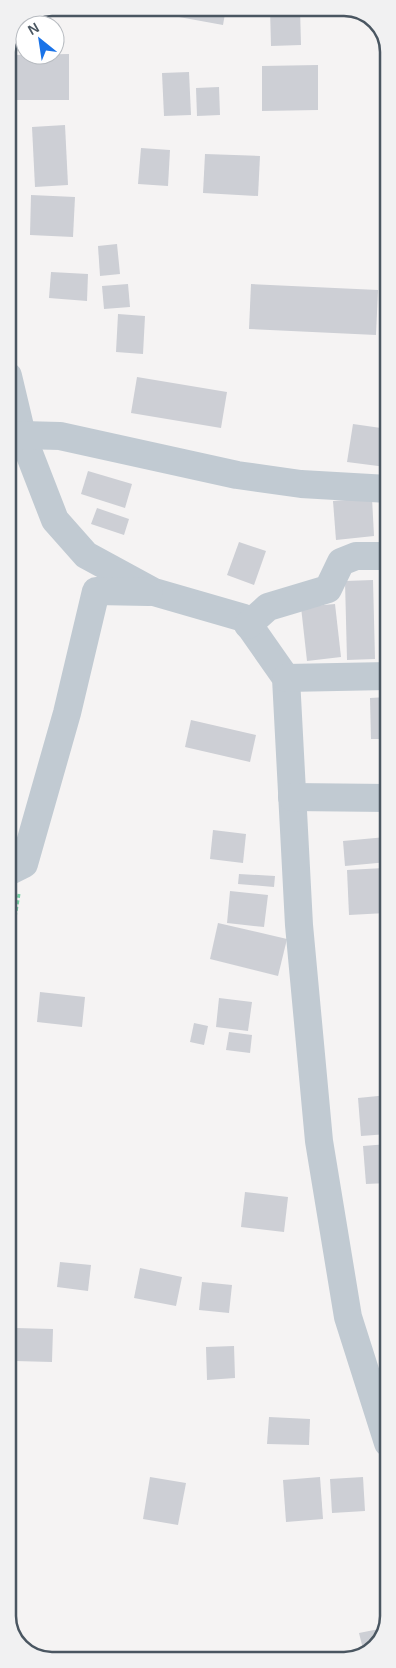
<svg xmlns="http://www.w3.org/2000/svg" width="396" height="1668" font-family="Helvetica,sans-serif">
  <rect width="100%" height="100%" fill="#f5f3f3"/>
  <g fill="#cdcfd5">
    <path d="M59,8H87L86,14L59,11Z"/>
    <path d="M181,8H226L223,25L179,17Z"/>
    <path d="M270,8H300L301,45L271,46Z"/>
    <path d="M69,54V100H11L10,55Z"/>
    <path d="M318,65V110L262,111V66Z"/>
    <path d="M189,72L191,115L164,116L162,73Z"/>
    <path d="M219,87L220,115L197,116L196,88Z"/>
    <path d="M65,125L68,185L35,187L32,127Z"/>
    <path d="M141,148L170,150L168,186L138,184Z"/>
    <path d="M205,154L260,156L258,196L203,193Z"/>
    <path d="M31,195L75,197L73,237L30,235Z"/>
    <path d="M117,244L120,274L100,276L98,246Z"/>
    <path d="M51,272L88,274L87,301L49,298Z"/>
    <path d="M128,284L130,307L104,309L102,286Z"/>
    <path d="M251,284L378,290L376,335L249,329Z"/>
    <path d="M118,314L145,316L143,354L116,352Z"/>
    <path d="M137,377L227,392L221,428L131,413Z"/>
    <path d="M353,424L388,429L386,467L347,462Z"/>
    <path d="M88,471L132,484L125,508L81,494Z"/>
    <path d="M372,498L374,536L336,540L333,501Z"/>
    <path d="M97,508L129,519L124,535L91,524Z"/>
    <path d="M239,542L266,551L254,585L227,575Z"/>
    <path d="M373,580L375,659L347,660L345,581Z"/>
    <path d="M335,604L341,657L307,661L301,607Z"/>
    <path d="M381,626H388V659H385Z"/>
    <path d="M388,697V739H371L370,698Z"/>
    <path d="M191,720L256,735L250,762L185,747Z"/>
    <path d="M213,830L246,834L243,863L210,859Z"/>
    <path d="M386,837L388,862L345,866L343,841Z"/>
    <path d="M384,868L386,913L349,915L347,870Z"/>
    <path d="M239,874L275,876L274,887L238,884Z"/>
    <path d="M230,891L268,895L264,927L227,923Z"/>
    <path d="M218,923L287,939L278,976L210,959Z"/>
    <path d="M40,992L85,997L82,1027L37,1022Z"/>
    <path d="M219,998L252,1002L248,1031L216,1027Z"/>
    <path d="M194,1023L208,1026L204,1045L190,1042Z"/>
    <path d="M229,1032L252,1035L250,1053L226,1050Z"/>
    <path d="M388,1095V1134L361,1136L358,1098Z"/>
    <path d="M388,1144V1183L366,1184L363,1146Z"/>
    <path d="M245,1192L288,1197L284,1232L241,1227Z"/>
    <path d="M388,1212V1251H387L381,1213Z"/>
    <path d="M8,1253L15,1254L13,1287L8,1286Z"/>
    <path d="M60,1262L91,1265L88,1291L57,1287Z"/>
    <path d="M140,1268L182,1277L176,1306L134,1298Z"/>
    <path d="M202,1282L232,1285L229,1313L199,1310Z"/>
    <path d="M16,1328L53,1329L52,1362L15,1361Z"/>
    <path d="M234,1346L235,1378L207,1380L206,1347Z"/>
    <path d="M269,1417L310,1419L309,1445L267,1444Z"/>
    <path d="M150,1477L186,1483L178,1525L143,1519Z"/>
    <path d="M320,1477L323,1519L286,1522L283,1480Z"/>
    <path d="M363,1477L365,1511L332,1513L330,1479Z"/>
    <path d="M384,1628L377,1645L364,1653L359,1633Z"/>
    <path d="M292,1655V1660H268V1656Z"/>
    <path d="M208,1656L237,1657V1660H208Z"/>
  </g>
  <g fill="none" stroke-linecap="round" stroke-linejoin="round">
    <path stroke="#7ad0a6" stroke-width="3" stroke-dasharray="4 2.5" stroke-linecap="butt" d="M8,942L14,924L19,894"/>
    <g stroke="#c1cad2" stroke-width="28">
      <path d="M8,376L22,435L55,520L86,555L154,592L244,618L286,678L299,925L319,1141L348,1317L388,1443"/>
      <path d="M8,440L22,435L60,436L237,475L301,484L388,489"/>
      <path d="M248,625L268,607L328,589L341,562L356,556H388"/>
      <path d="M286,678L388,676"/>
      <path d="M292,797L388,798"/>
      <path d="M8,872L24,864L67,713L96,591L149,592"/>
    </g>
  </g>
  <path d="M0 0H396V1668H0ZM52 16H344A36 36 0 0 1 380 52V1616A36 36 0 0 1 344 1652H52A36 36 0 0 1 16 1616V52A36 36 0 0 1 52 16Z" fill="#f1f1f2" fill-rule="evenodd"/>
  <path fill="none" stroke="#4a5661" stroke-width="2.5" d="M52 16H344A36 36 0 0 1 380 52V1616A36 36 0 0 1 344 1652H52A36 36 0 0 1 16 1616V52A36 36 0 0 1 52 16Z"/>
  <g transform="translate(40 40) rotate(330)"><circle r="24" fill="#ffffff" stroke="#b7bbc0"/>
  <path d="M0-4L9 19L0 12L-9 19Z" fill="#1a73e8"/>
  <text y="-8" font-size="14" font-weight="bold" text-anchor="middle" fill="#4a5661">N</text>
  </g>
</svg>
